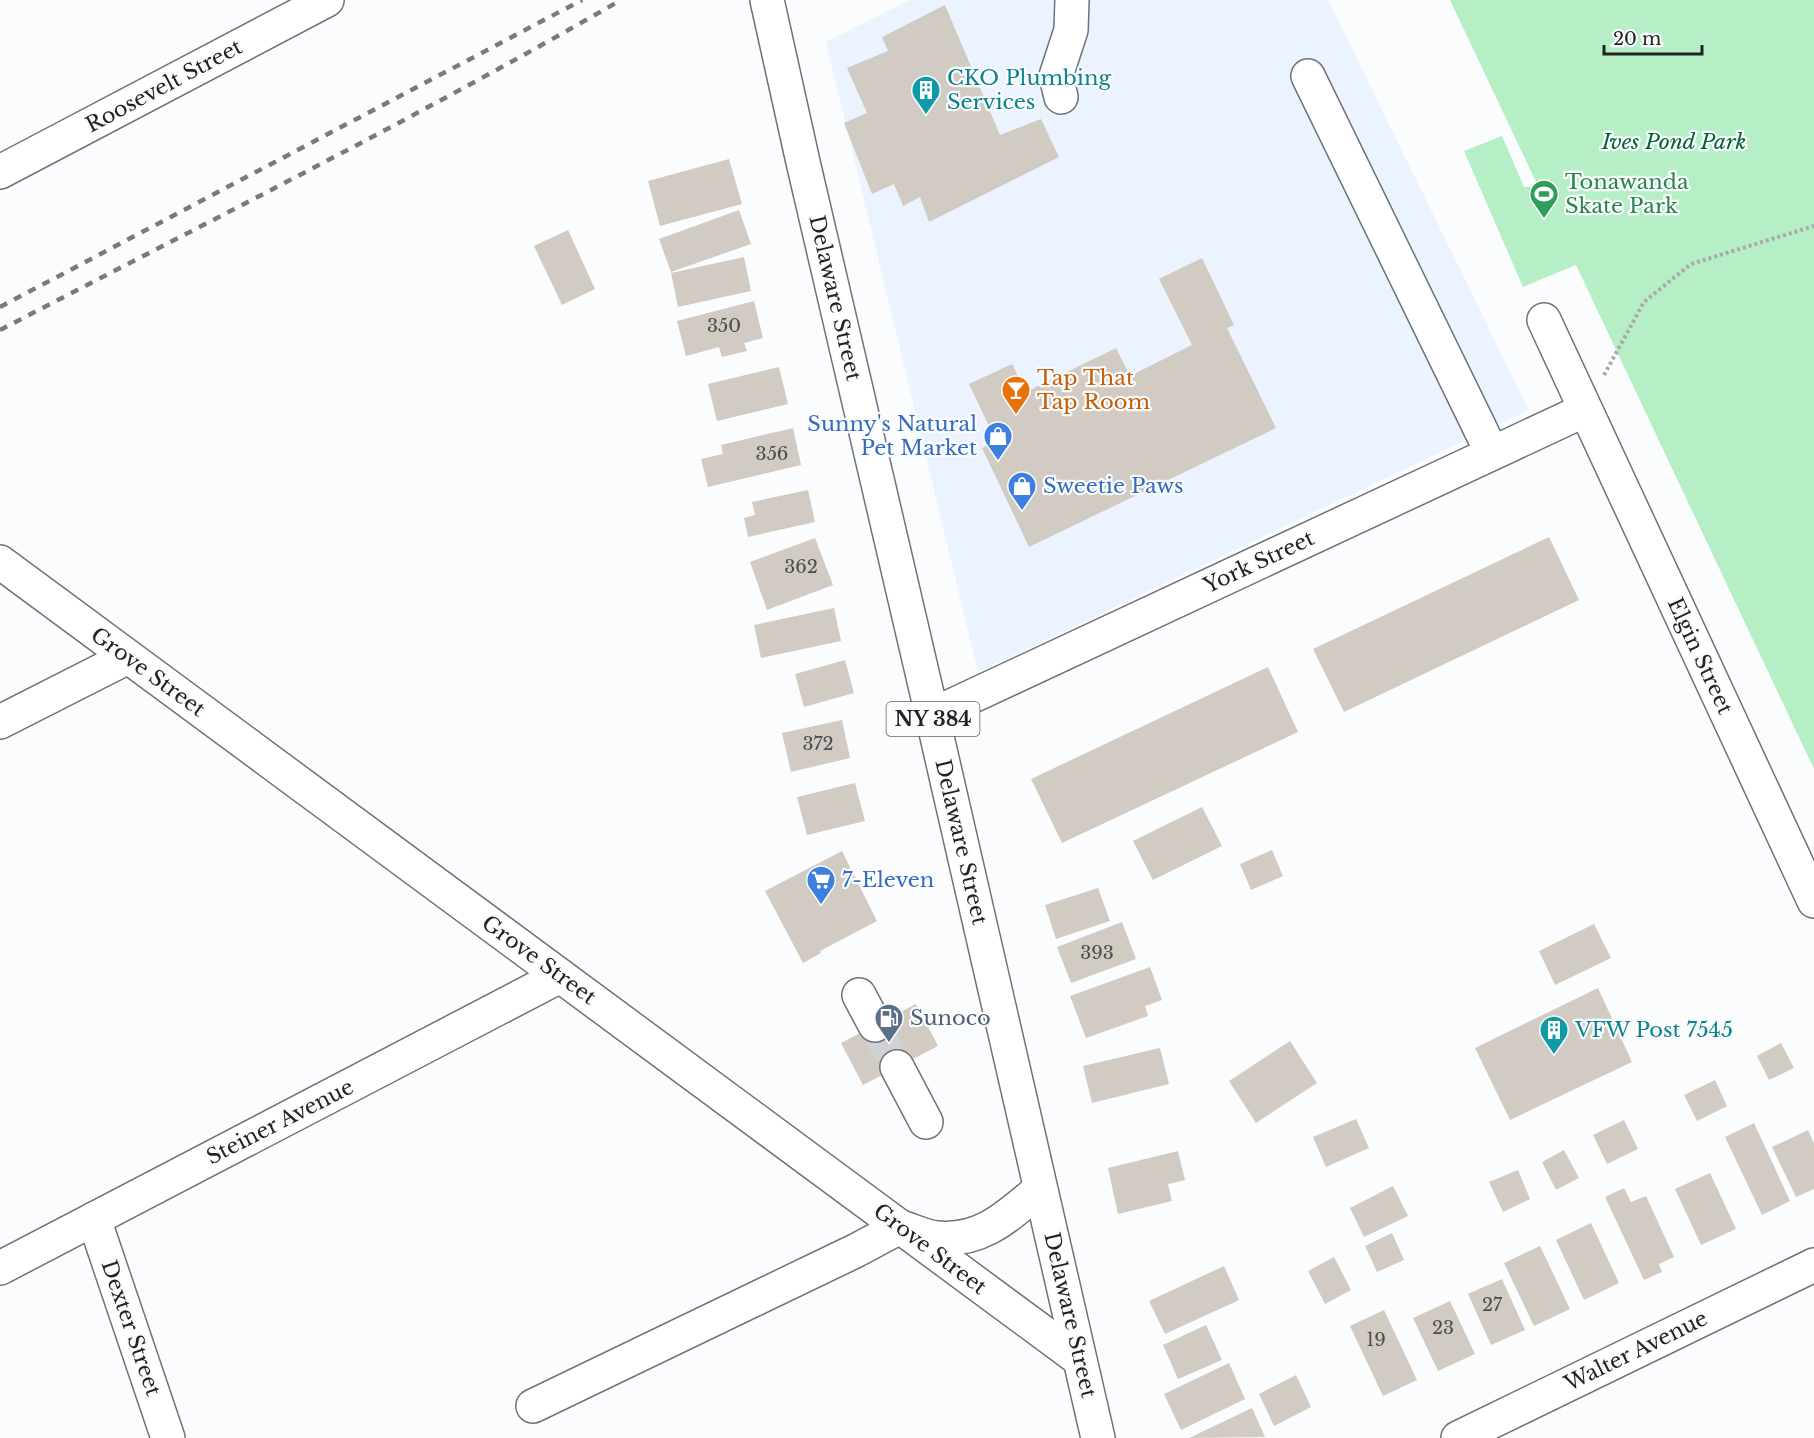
<svg xmlns="http://www.w3.org/2000/svg" width="1814" height="1438" font-family="'Libre Baskerville',serif">
  <rect width="100%" height="100%" fill="#fbfcfd"/>
  <path fill="#ebf3ff" d="M910,0H1328L1529,410L978,672L826,42Z"/>
  <path fill="#b6eec5" d="M1450,0H1814V769L1576,265L1523,287L1464,151L1502,136L1524,187L1538,186Z"/>
  <g fill="#d2cbc3">
    <path d="M945,5L1000,135L1041,119L1059,157L929,222L920,197L903,206L894,184L872,194L844,123L867,113L847,68L888,51L882,37Z"/>
    <path d="M729,159L742,204L660,226L648,181Z"/>
    <path d="M739,210L751,244L671,272L659,239Z"/>
    <path d="M568,230L595,289L562,305L534,246Z"/>
    <path d="M744,257L751,291L678,307L671,273Z"/>
    <path d="M1202,258L1234,325L1227,328L1276,428L1029,547L982,448L996,441L969,384L1012,364L1026,392L1116,348L1130,376L1192,345L1159,279Z"/>
    <path d="M754,301L763,338L744,343L747,351L722,357L719,347L686,356L677,321Z"/>
    <path d="M779,367L788,404L717,421L708,384Z"/>
    <path d="M793,428L801,465L708,487L701,459L723,454L721,445Z"/>
    <path d="M808,490L815,522L748,537L744,518L755,515L752,502Z"/>
    <path d="M1549,537L1579,600L1344,712L1313,649Z"/>
    <path d="M815,538L833,585L767,610L750,562Z"/>
    <path d="M834,608L841,641L761,658L754,625Z"/>
    <path d="M845,660L854,693L804,707L795,674Z"/>
    <path d="M1268,667L1298,732L1062,843L1031,779Z"/>
    <path d="M842,720L850,758L791,772L782,733Z"/>
    <path d="M855,783L865,821L807,835L797,797Z"/>
    <path d="M1202,807L1222,846L1153,880L1133,841Z"/>
    <path d="M1272,850L1283,876L1251,890L1240,864Z"/>
    <path d="M842,851L877,921L820,951L821,953L803,963L765,891Z"/>
    <path d="M1098,888L1110,921L1056,939L1045,905Z"/>
    <path d="M1122,922L1136,959L1071,983L1057,947Z"/>
    <path d="M1594,924L1611,958L1555,985L1539,951Z"/>
    <path d="M1150,967L1162,1000L1145,1006L1148,1016L1086,1038L1070,996Z"/>
    <path d="M1598,988L1632,1062L1510,1120L1475,1048Z"/>
    <path d="M916,1004L938,1046L863,1085L841,1043Z"/>
    <path d="M1290,1041L1317,1083L1256,1123L1229,1081Z"/>
    <path d="M1781,1043L1794,1068L1769,1080L1757,1056Z"/>
    <path d="M1160,1048L1169,1084L1092,1103L1083,1066Z"/>
    <path d="M1715,1080L1727,1106L1697,1121L1684,1095Z"/>
    <path d="M1356,1119L1369,1148L1326,1167L1313,1137Z"/>
    <path d="M1624,1120L1638,1149L1607,1164L1593,1135Z"/>
    <path d="M1754,1123L1790,1201L1762,1215L1725,1137Z"/>
    <path d="M1808,1130L1814,1143V1189L1796,1197L1772,1147Z"/>
    <path d="M1564,1150L1579,1178L1556,1190L1542,1162Z"/>
    <path d="M1178,1151L1185,1180L1168,1184L1172,1201L1118,1214L1108,1168Z"/>
    <path d="M1518,1170L1530,1199L1503,1212L1489,1182Z"/>
    <path d="M1710,1173L1736,1229L1701,1245L1675,1189Z"/>
    <path d="M1393,1186L1408,1216L1364,1237L1350,1208Z"/>
    <path d="M1624,1188L1631,1202L1646,1196L1674,1257L1659,1264L1662,1272L1644,1280L1605,1197Z"/>
    <path d="M1591,1223L1619,1283L1584,1300L1556,1240Z"/>
    <path d="M1392,1233L1404,1260L1377,1272L1365,1246Z"/>
    <path d="M1540,1246L1570,1309L1534,1326L1504,1263Z"/>
    <path d="M1334,1257L1351,1290L1325,1304L1308,1271Z"/>
    <path d="M1224,1266L1239,1300L1165,1334L1149,1301Z"/>
    <path d="M1502,1279L1525,1330L1491,1345L1468,1294Z"/>
    <path d="M1450,1301L1475,1354L1438,1371L1413,1318Z"/>
    <path d="M1384,1310L1417,1380L1383,1396L1350,1326Z"/>
    <path d="M1206,1325L1222,1360L1178,1379L1163,1345Z"/>
    <path d="M1229,1363L1245,1399L1181,1430L1164,1394Z"/>
    <path d="M1296,1375L1311,1407L1274,1426L1259,1394Z"/>
    <path d="M1252,1408L1265,1437L1189,1438Z"/>
  </g>
  <g fill="none" stroke-linecap="round" stroke-linejoin="round">
    <path stroke="#cfd1d2" stroke-width="33" stroke-dasharray="33 16" stroke-linecap="butt" d="M875,1025L897,1067"/>
    <g stroke="#6e727a" stroke-width="36">
      <g id="minor">
        <path d="M1308,76L1492,453"/>
        <path d="M1061,97L1056,76L1071,30L1072,0"/>
        <path d="M0,172L327,0"/>
        <path d="M1544,320L1814,901"/>
        <path d="M0,562L1079,1359"/>
        <path d="M932,715L1585,410"/>
        <path d="M0,722L128,657"/>
        <path d="M859,995L875,1025"/>
        <path d="M897,1067L926,1122"/>
        <path d="M94,1219L168,1438"/>
        <path d="M0,1268L560,976"/>
        <path d="M533,1406L857,1250L900,1227"/>
        <path d="M1458,1438L1814,1265"/>
      </g>
    </g>
    <g stroke="#6e727a" stroke-width="36">
      <g id="major">
        <path d="M767,0L803,162L932,715L1098,1438"/>
        <path d="M900,1227C912,1230 925,1237 937,1238C982,1242 1008,1216 1040,1189"/>
      </g>
    </g>
    <path stroke="#a8a9ab" stroke-width="4" stroke-dasharray="3 3" stroke-linecap="butt" d="M1604,375L1644,302L1691,264L1814,226"/>
    <use href="#minor" stroke="#fff" stroke-width="33"/>
    <use href="#major" stroke="#fff" stroke-width="33"/>
    <g stroke="#787a7c" stroke-width="4.5" stroke-dasharray="8 8" stroke-linecap="butt">
      <path d="M0,307L582,0"/>
      <path d="M0,330C208,222 418,117 621,0"/>
    </g>
  </g>
  <defs>
    <g id="building-pin" transform="scale(1.5)"><path d="M0 17L-7.5 6A9.5 9.5 0 1 1 7.5 6Z" fill="#0f9aa8" stroke="#fbfcfd"/><path d="M-4-6H4V6H1V3H-1V6H-4ZM-2.5-4.3h1.7v1.8h-1.7ZM.8-4.3h1.7v1.8H.8ZM-2.5-1h1.7V.8h-1.7ZM.8-1h1.7V.8H.8Z" fill="#fff"/></g>
    <g id="stadium-pin" transform="scale(1.5)"><path d="M0 17L-7.5 6A9.5 9.5 0 1 1 7.5 6Z" fill="#2e9e5b" stroke="#fbfcfd"/><path d="M0-5a6.5 5 0 1 0 0 10a6.5 5 0 1 0 0-10ZM-3.5-1.8h7v3.6h-7Z" fill="#fff"/></g>
    <g id="bar-pin" transform="scale(1.5)"><path d="M0 17L-7.5 6A9.5 9.5 0 1 1 7.5 6Z" fill="#e8710a" stroke="#fbfcfd"/><path d="M-6-5H6L.8 .8V4.5H3.5V6h-7V4.5H-.8V.8Z" fill="#fff"/></g>
    <g id="shop-pin" transform="scale(1.5)"><path d="M0 17L-7.5 6A9.5 9.5 0 1 1 7.5 6Z" fill="#3f7fe0" stroke="#fbfcfd"/><path d="M-5-2.5h2.3a2.7 3.5 0 0 1 5.4 0H5L5.5 6h-11ZM-1.5-2.5h3a1.5 2.3 0 0 0-3 0Z" fill="#fff"/></g>
    <g id="supermarket-pin" transform="scale(1.5)"><path d="M0 17L-7.5 6A9.5 9.5 0 1 1 7.5 6Z" fill="#3f7fe0" stroke="#fbfcfd"/><path d="M-6-5.5h2.5l.6 2H6L4.5 2H-2.5L-4.4-4H-6ZM-1.5 3.2a1.3 1.3 0 1 0 .1 0ZM3 3.2a1.3 1.3 0 1 0 .1 0Z" fill="#fff"/></g>
    <g id="fuel-pin" transform="scale(1.5)"><path d="M0 17L-7.5 6A9.5 9.5 0 1 1 7.5 6Z" fill="#5c6f8a" stroke="#fbfcfd"/><path d="M-5.5-6h7V0h2V4h1.3V-2.5L3-4.5l.8-.8L6-3V5H2.5V1h-1V6h-7ZM-4.2-4.7v3.2H.2V-4.7Z" fill="#fff"/></g>
  </defs>
  <g fill-rule="evenodd">
    <use href="#building-pin" x="926" y="90"/>
    <use href="#stadium-pin" x="1544" y="194"/>
    <use href="#bar-pin" x="1016" y="390"/>
    <use href="#shop-pin" x="998" y="436"/>
    <use href="#shop-pin" x="1022" y="486"/>
    <use href="#supermarket-pin" x="821" y="880"/>
    <use href="#fuel-pin" x="889" y="1018"/>
    <use href="#building-pin" x="1554" y="1030"/>
  </g>
  <g text-anchor="middle" stroke-width="4.5" stroke-linejoin="round" paint-order="stroke">
    <g font-size="18" fill="#4d4d4d">
      <text x="724" y="332">350</text>
      <text x="772" y="460">356</text>
      <text x="801" y="573">362</text>
      <text x="818" y="750">372</text>
      <text x="1097" y="959">393</text>
      <text x="1492" y="1311">27</text>
      <text x="1443" y="1334">23</text>
      <text x="1376" y="1346">19</text>
    </g>
    <rect fill="#fbfcfd" stroke="#626466" stroke-width="1.5" x="886.5" y="702" width="93" height="34" rx="4.5"/>
    <g font-size="20" font-weight="bold" fill="#212326">
      <text x="933" y="726">NY 384</text>
    </g>
    <g font-size="21" fill="#0d838f" stroke="#fbfcfd" text-anchor="start">
      <text x="947" y="85">CKO Plumbing<tspan x="947" dy="24">Services</tspan></text>
      <text x="1575" y="1037">VFW Post 7545</text>
    </g>
    <g font-size="21" fill="#212326" stroke="#fbfcfd">
      <text transform="translate(164 86) rotate(-28)" y="7">Roosevelt Street</text>
      <text transform="translate(835 298) rotate(77)" y="7">Delaware Street</text>
      <text transform="translate(1259 562) rotate(-25)" y="7">York Street</text>
      <text transform="translate(1700 656) rotate(65)" y="7">Elgin Street</text>
      <text transform="translate(148 672) rotate(36)" y="7">Grove Street</text>
      <text transform="translate(961 842) rotate(77)" y="7">Delaware Street</text>
      <text transform="translate(539 960) rotate(36)" y="7">Grove Street</text>
      <text transform="translate(280 1122) rotate(-27)" y="7">Steiner Avenue</text>
      <text transform="translate(930 1249) rotate(37)" y="7">Grove Street</text>
      <text transform="translate(1070 1315) rotate(77)" y="7">Delaware Street</text>
      <text transform="translate(131 1328) rotate(71)" y="7">Dexter Street</text>
      <text transform="translate(1636 1351) rotate(-26)" y="7">Walter Avenue</text>
    </g>
    <g font-size="21" font-style="italic" fill="#026533" stroke="#fbfcfd">
      <text x="1674" y="149">Ives Pond Park</text>
    </g>
    <g font-size="21" fill="#27864d" stroke="#fbfcfd" text-anchor="start">
      <text x="1565" y="189">Tonawanda<tspan x="1565" dy="24">Skate Park</tspan></text>
    </g>
    <g font-size="21" fill="#c56008" stroke="#fbfcfd" text-anchor="start">
      <text x="1037" y="385">Tap That<tspan x="1037" dy="24">Tap Room</tspan></text>
    </g>
    <g font-size="21" fill="#366cbe" stroke="#fbfcfd" text-anchor="start">
      <text x="977" y="431" text-anchor="end">Sunny's Natural<tspan x="977" dy="24">Pet Market</tspan></text>
      <text x="1043" y="493">Sweetie Paws</text>
      <text x="842" y="887">7-Eleven</text>
    </g>
    <g font-size="21" fill="#4e5e75" stroke="#fbfcfd" text-anchor="start">
      <text x="910" y="1025">Sunoco</text>
    </g>
  </g>
  <path d="M1604 45v9h98v-9" fill="none" stroke="#212326" stroke-width="3"/>
  <text x="1613" y="45" font-size="18" fill="#212326" stroke="#fbfcfd" stroke-width="4.5" paint-order="stroke">20 m</text>
</svg>
